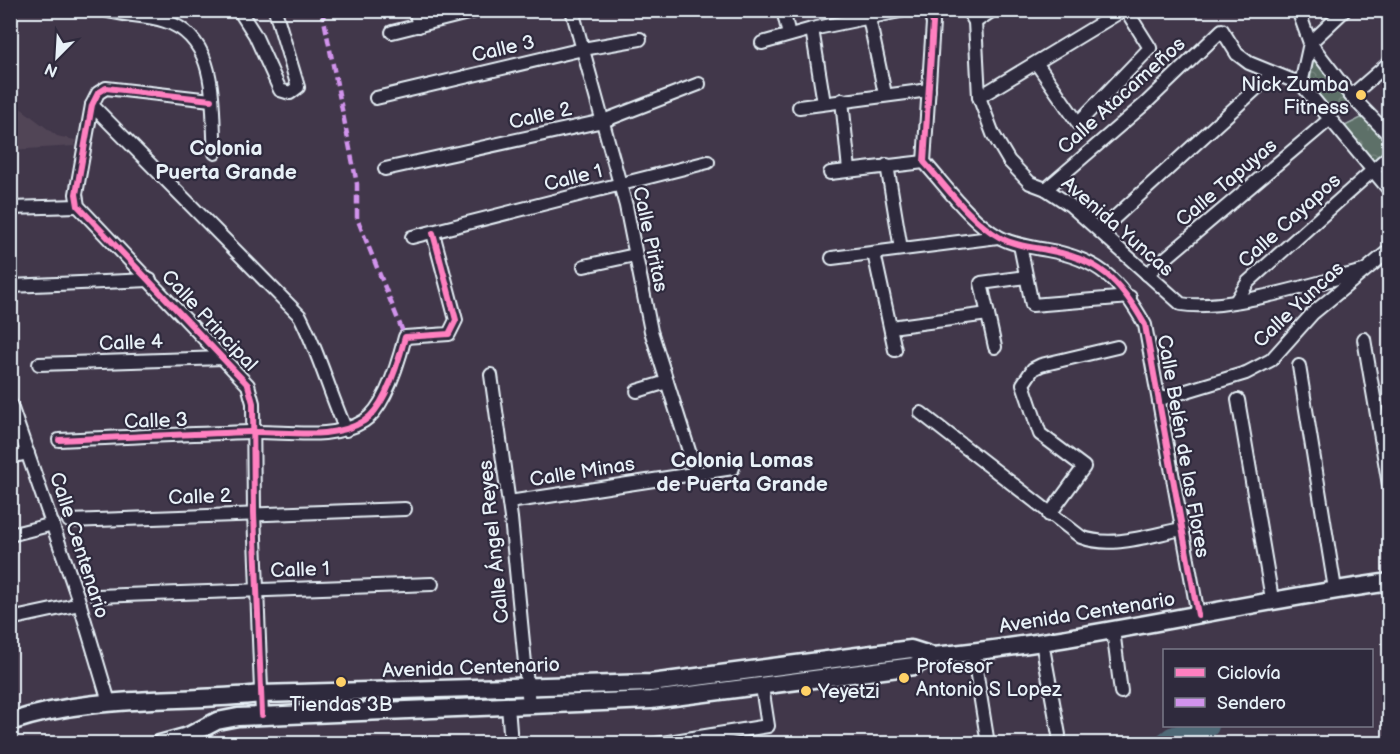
<svg xmlns="http://www.w3.org/2000/svg" width="1400" height="754" font-family="'Balsamiq Sans',sans-serif">
  <defs>
    <pattern id="park-crowns" width="20" height="18" patternUnits="userSpaceOnUse" patternTransform="scale(1.5)"><rect width="20" height="18" fill="#5d6f67"/><path d="M2 6a3 3 0 1 1 6 0M12 15a3 3 0 1 1 6 0" fill="none" stroke="#74847e"/></pattern>
  </defs>
  <rect width="100%" height="100%" fill="#41374a"/>
  <filter id="ink" filterUnits="userSpaceOnUse"><feTurbulence type="fractalNoise" baseFrequency=".0167" numOctaves="2"/><feDisplacementMap in="SourceGraphic" scale="12" xChannelSelector="R" yChannelSelector="G"/><feConvolveMatrix kernelMatrix="1 2 1 2 8 2 1 2 1" color-interpolation-filters="sRGB"/></filter>
  <g filter="url(#ink)">
    <path fill="#514456" d="M10,100L57,136L75,140V146L11,150Z"/>
    <g fill="url(#park-crowns)" stroke="#a2b0b0" stroke-width="1.5">
      <path d="M1312,50L1353,103L1345,115L1332,114L1310,88Z"/>
      <path d="M1365,116L1389,142V151L1372,167L1341,128Z"/>
    </g>
    <g fill="none" stroke-linecap="round" stroke-linejoin="round">
      <path stroke="#506977" stroke-width="22" d="M1164,744L1172,738L1208,726"/>
      <g stroke="#e8f1f8" stroke-width="16">
        <g id="street">
          <path d="M105,10C124,16 145,14 165,21C220,39 211,106 215,153"/>
          <path d="M239,10L255,35L280,90L290,93L298,87L275,10"/>
          <path d="M415,10L419,26"/>
          <path d="M572,10L626,206L651,331L696,473"/>
          <path d="M783,10L789,35"/>
          <path d="M929,10L933,23L924,162C946,186 969,220 999,237C1013,245 1031,247 1047,250C1099,259 1120,280 1145,325L1198,615"/>
          <path d="M968,10L975,22L979,97L993,134L1009,161L1030,183L1046,189L1070,205L1181,304C1225,312 1316,283 1363,271"/>
          <path d="M1298,10L1310,43L1301,84"/>
          <path d="M1345,10L1310,43L1351,96L1390,136"/>
          <path d="M869,18L885,94"/>
          <path d="M975,22L993,10"/>
          <path d="M812,29L824,103"/>
          <path d="M392,32L480,10"/>
          <path d="M762,43L812,29L905,10"/>
          <path d="M1037,64L1078,123L1150,48L1126,10"/>
          <path d="M1351,96L1390,62"/>
          <path d="M979,97L1123,10"/>
          <path d="M376,98L583,49L640,39"/>
          <path d="M211,100L106,88L98,93L92,105L76,194L78,206L248,385L253,403L254,513L262,715"/>
          <path d="M842,100L849,170"/>
          <path d="M92,105L300,316C319,353 329,392 346,430"/>
          <path d="M799,107L929,90"/>
          <path d="M887,165L901,249"/>
          <path d="M385,169L603,121L699,84"/>
          <path d="M830,173L924,162"/>
          <path d="M1046,189L1147,102L1222,30L1237,54L1249,63L1301,84L1390,191"/>
          <path d="M10,208L78,206"/>
          <path d="M1100,231L1272,74"/>
          <path d="M412,237L708,162"/>
          <path d="M1020,245L1032,305L1130,297"/>
          <path d="M874,253L895,350"/>
          <path d="M832,258L998,237"/>
          <path d="M584,266L635,255"/>
          <path d="M1147,274L1330,119"/>
          <path d="M10,286L150,280"/>
          <path d="M1236,301L1248,282L1390,155"/>
          <path d="M891,327L988,314"/>
          <path d="M1364,339L1390,491"/>
          <path d="M995,347L981,283L1026,277"/>
          <path d="M39,364L224,358"/>
          <path d="M1299,366L1335,589"/>
          <path d="M491,375L511,518L529,705"/>
          <path d="M637,391L667,382"/>
          <path d="M1160,399L1246,373L1271,360L1313,313L1390,250"/>
          <path d="M1238,400L1272,599"/>
          <path d="M10,403L78,598L109,702"/>
          <path d="M921,413L1081,537C1112,549 1150,535 1182,529"/>
          <path d="M59,440C123,437 187,434 251,432C288,431 332,441 364,421C385,408 399,360 405,337L449,334L456,320L433,233"/>
          <path d="M10,457L28,453"/>
          <path d="M509,502L733,468"/>
          <path d="M1049,515L1084,467L1040,434L1023,384L1033,369L1041,365L1117,347"/>
          <path d="M69,521L405,509"/>
          <path d="M10,535L53,524"/>
          <path d="M97,596L432,584"/>
          <path d="M10,619L80,604"/>
          <path d="M1113,630L1121,692"/>
          <path d="M1042,642L1059,735"/>
          <path d="M973,651L988,744"/>
          <path d="M508,706L511,744"/>
          <path d="M656,744L768,726L762,687"/>
        </g>
      </g>
      <g stroke="#e8f1f8" stroke-width="21">
        <g id="secondary">
          <path d="M10,722C91,694 177,703 261,694L651,683L911,649L933,656"/>
          <path d="M159,744L188,736L217,721L238,717L651,700L914,666L933,656C1087,641 1237,603 1390,582"/>
        </g>
      </g>
      <use href="#street" stroke="#2f2a3d" stroke-width="12"/>
      <use href="#secondary" stroke="#2f2a3d" stroke-width="16"/>
      <path stroke="#d193ec" stroke-width="4.5" stroke-dasharray="9 4.5" stroke-linecap="butt" d="M322,10L357,184V218L405,337"/>
      <g stroke="#2f2a3d" stroke-width="10">
        <g id="cycleway">
          <path d="M929,10L933,23L924,162C946,186 969,220 999,237C1013,245 1031,247 1047,250C1099,259 1120,280 1145,325L1198,615"/>
          <path d="M211,100L106,88L98,93L92,105L76,194L78,206L248,385L253,403L254,513L262,715"/>
          <path d="M59,440C123,437 187,434 251,432C288,431 332,441 364,421C385,408 399,360 405,337L449,334L456,320L433,233"/>
        </g>
      </g>
      <use href="#cycleway" stroke="#ff80c0" stroke-width="6"/>
    </g>
  </g>
  <g fill="#ffd166" stroke="#2f2a3d" stroke-width="2">
    <circle cx="1361" cy="95" r="6"/>
    <circle cx="904" cy="678" r="6"/>
    <circle cx="341" cy="682" r="6"/>
    <circle cx="806" cy="691" r="6"/>
  </g>
  <g text-anchor="middle" stroke-width="4.5" stroke-linejoin="round" paint-order="stroke">
    <g font-size="20" fill="#e8f1f8" stroke="#2f2a3d">
      <text transform="translate(503 48) rotate(-13)" y="7">Calle 3</text>
      <text transform="translate(1121 95) rotate(-42)" y="7">Calle Atacameños</text>
      <text transform="translate(540 115) rotate(-13)" y="7">Calle 2</text>
      <text transform="translate(573 177) rotate(-14)" y="7">Calle 1</text>
      <text transform="translate(1226 182) rotate(-40)" y="7">Calle Tapuyas</text>
      <text transform="translate(1289 220) rotate(-42)" y="7">Calle Cayapos</text>
      <text transform="translate(1118 226) rotate(41)" y="7">Avenida Yuncas</text>
      <text transform="translate(651 239) rotate(78)" y="7">Calle Piritas</text>
      <text transform="translate(1298 304) rotate(-43)" y="7">Calle Yuncas</text>
      <text transform="translate(210 320) rotate(47)" y="7">Calle Principal</text>
      <text transform="translate(131 342) rotate(-2)" y="7">Calle 4</text>
      <text transform="translate(156 420) rotate(-2)" y="7">Calle 3</text>
      <text transform="translate(1184 446) rotate(80)" y="7">Calle Belén de las Flores</text>
      <text transform="translate(582 471) rotate(-9)" y="7">Calle Minas</text>
      <text transform="translate(200 496) rotate(-2)" y="7">Calle 2</text>
      <text transform="translate(493 542) rotate(-96)" y="7">Calle Ángel Reyes</text>
      <text transform="translate(80 545) rotate(72)" y="7">Calle Centenario</text>
      <text transform="translate(300 569) rotate(-2)" y="7">Calle 1</text>
      <text transform="translate(1087 612) rotate(-9)" y="7">Avenida Centenario</text>
      <text transform="translate(471 667) rotate(-2)" y="7">Avenida Centenario</text>
    </g>
    <g font-size="20" fill="#e8f1f8" stroke="#2f2a3d" text-anchor="start">
      <text x="1349" y="91" text-anchor="end">Nick Zumba<tspan x="1349" dy="23">Fitness</tspan></text>
      <text x="916" y="673">Profesor<tspan x="916" dy="23">Antonio S Lopez</tspan></text>
      <text x="818" y="698">Yeyetzi</text>
      <text x="341" y="711" text-anchor="middle">Tiendas 3B</text>
    </g>
    <g font-size="21" font-weight="bold" fill="#e8f1f8" stroke="#2f2a3d">
      <text x="226" y="155">Colonia<tspan x="226" dy="24">Puerta Grande</tspan></text>
      <text x="742" y="467">Colonia Lomas<tspan x="742" dy="24">de Puerta Grande</tspan></text>
    </g>
  </g>
  <rect width="1400" height="754" fill="none" stroke="#2f2a3d" stroke-width="36"/>
  <rect x="18" y="18" width="1364" height="718" fill="none" stroke="#e8f1f8" stroke-width="2" filter="url(#ink)"/>
  <rect x="1163" y="649" width="210" height="78" fill="#2f2a3d" stroke="#797a88" stroke-width="1.5"/>
  <rect x="1175" y="668" width="30" height="9" fill="#ff80c0" stroke="#797a88" stroke-width="1.5"/>
  <text x="1217" y="679" font-size="18" fill="#e8f1f8">Ciclovía</text>
  <rect x="1175" y="698" width="30" height="9" fill="#d193ec" stroke="#797a88" stroke-width="1.5"/>
  <text x="1217" y="709" font-size="18" fill="#e8f1f8">Sendero</text>
  <g transform="translate(57 57) rotate(204)" stroke="#2f2a3d" stroke-width="4.5" paint-order="stroke">
  <path d="M0-4.5L10 22L0 15L-10 22Z" fill="#e8f1f8"/>
  <text y="-9" font-size="16" font-weight="bold" text-anchor="middle" fill="#e8f1f8">N</text>
  </g>
</svg>
